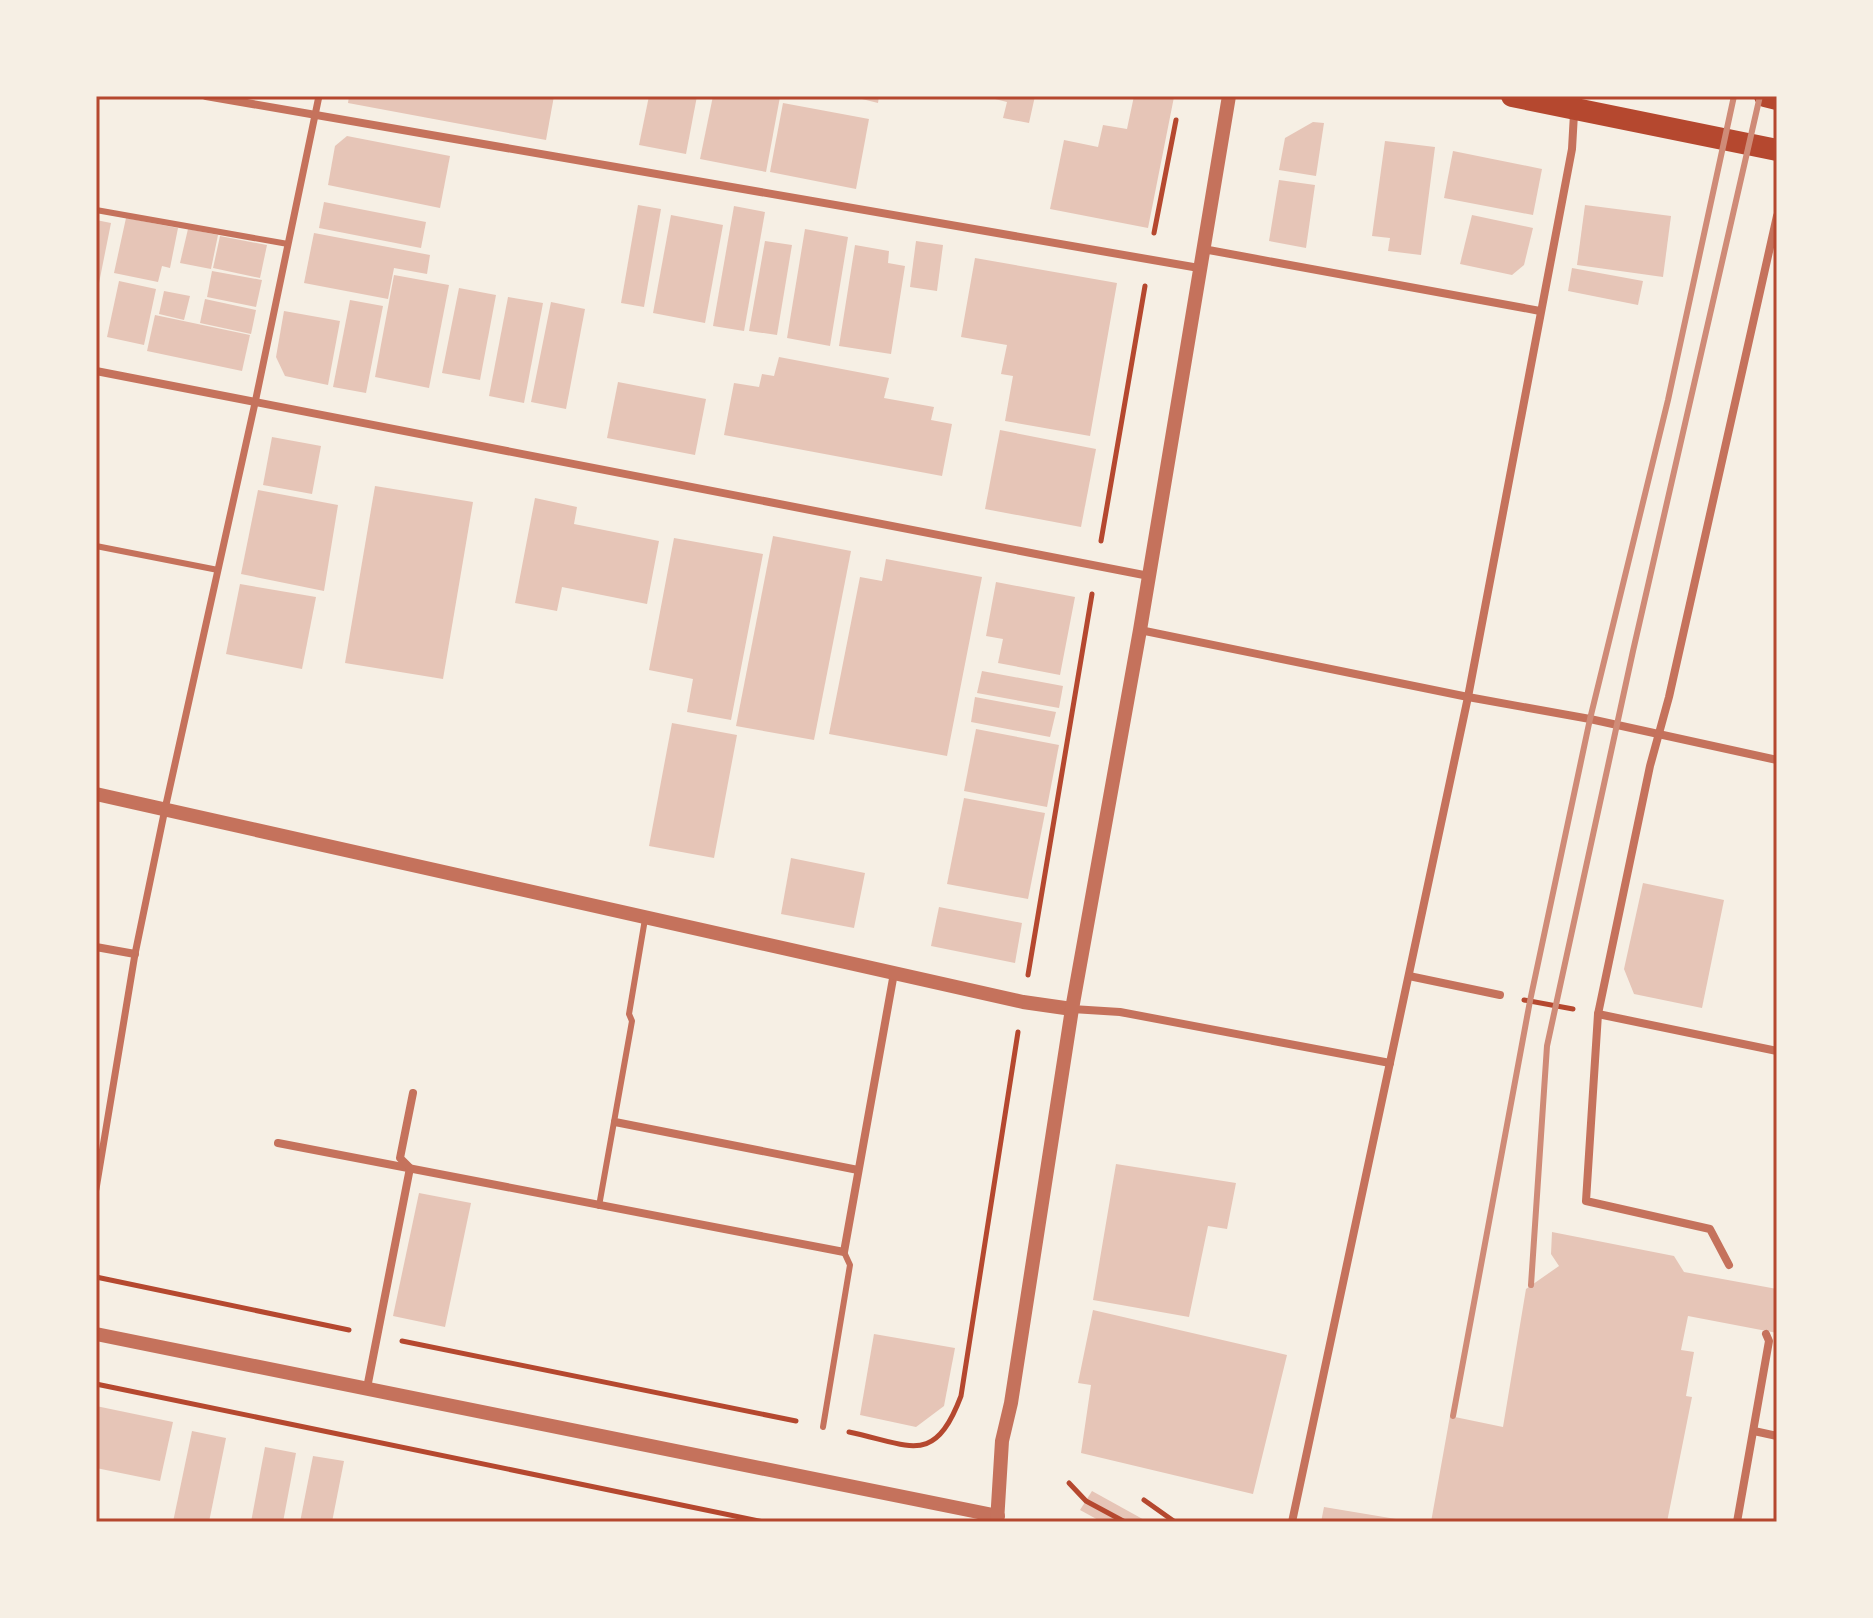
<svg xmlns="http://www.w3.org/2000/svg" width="1873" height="1618" font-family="'Noto Sans',sans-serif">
  <rect width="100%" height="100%" fill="#f6efe4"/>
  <g fill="#e6c5b7">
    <path d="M349,96H554L546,140L348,103Z"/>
    <path d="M649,96H697L686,154L639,145Z"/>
    <path d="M713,96L780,97L766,172L700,159Z"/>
    <path d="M850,96H879L878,103Z"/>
    <path d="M983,96H1035L1029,123L1003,118L1007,102Z"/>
    <path d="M1134,96L1174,97L1148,228L1050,209L1064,140L1098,147L1103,125L1127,129Z"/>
    <path d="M783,103L869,119L856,189L770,172Z"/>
    <path d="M1313,122L1324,123L1316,176L1279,170L1285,138Z"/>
    <path d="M347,136L450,156L440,208L328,185L335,146Z"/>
    <path d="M1385,141L1435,147L1421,255L1388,251L1390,238L1372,236Z"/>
    <path d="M1453,151L1542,169L1533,215L1444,198Z"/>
    <path d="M1279,180L1315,185L1306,248L1269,241Z"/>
    <path d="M324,202L426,222L421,248L319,228Z"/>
    <path d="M638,205L661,209L644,307L621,303Z"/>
    <path d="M1585,205L1671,216L1663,277L1577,265Z"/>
    <path d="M734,206L765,212L744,331L713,326Z"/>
    <path d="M671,215L723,225L705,323L653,313Z"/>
    <path d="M1472,215L1533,228L1524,265L1512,275L1460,264Z"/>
    <path d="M126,218L178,228L170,268L162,266L158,282L114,273Z"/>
    <path d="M96,220L111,223L97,293L96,292Z"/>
    <path d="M188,229L218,235L211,269L180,263Z"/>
    <path d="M805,229L848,237L830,346L787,338Z"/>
    <path d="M314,233L430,255L427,274L394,268L388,299L304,283Z"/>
    <path d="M220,236L267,245L260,278L213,268Z"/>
    <path d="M765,241L792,245L777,335L749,331Z"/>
    <path d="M916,241L943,245L937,291L910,287Z"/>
    <path d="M855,245L889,251L888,263L905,266L891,354L839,346Z"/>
    <path d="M975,258L1117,283L1090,436L1005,421L1013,376L1001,374L1007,345L961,337Z"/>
    <path d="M1572,268L1643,281L1638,305L1568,291Z"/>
    <path d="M212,271L262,280L256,307L207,297Z"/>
    <path d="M394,275L449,285L429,388L375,377Z"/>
    <path d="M119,281L156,289L144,345L107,337Z"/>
    <path d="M459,288L496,295L480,380L442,373Z"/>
    <path d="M164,291L190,296L184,320L159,314Z"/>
    <path d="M508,297L543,303L524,403L489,396Z"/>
    <path d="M205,299L256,310L251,334L200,323Z"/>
    <path d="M350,300L383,306L366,393L333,387Z"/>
    <path d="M551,302L585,309L566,409L531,402Z"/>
    <path d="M284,311L340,321L328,385L285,376L276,357Z"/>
    <path d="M155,315L250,335L242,371L147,351Z"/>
    <path d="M779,357L889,378L884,398L934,407L931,420L952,424L942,476L724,435L734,383L759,387L762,374L774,376Z"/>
    <path d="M618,382L706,399L695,455L607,438Z"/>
    <path d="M1000,430L1096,449L1081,527L985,509Z"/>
    <path d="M272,437L321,446L312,494L263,485Z"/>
    <path d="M375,486L473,502L443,679L345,663Z"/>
    <path d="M258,490L338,505L324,591L241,574Z"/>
    <path d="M535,498L577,507L574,524L659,541L647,604L562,587L557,611L515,603Z"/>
    <path d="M773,536L851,551L814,740L736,726Z"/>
    <path d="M674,538L763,554L731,720L687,712L693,679L649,670Z"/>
    <path d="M886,559L982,577L947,756L829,734L860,577L882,581Z"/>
    <path d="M996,582L1075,597L1060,675L998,663L1003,639L986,636Z"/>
    <path d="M240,584L316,597L302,669L226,654Z"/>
    <path d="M982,671L1063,686L1059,708L977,693Z"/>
    <path d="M975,697L1056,712L1050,737L971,722Z"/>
    <path d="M672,723L737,735L714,858L649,846Z"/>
    <path d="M976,729L1059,745L1047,807L964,791Z"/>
    <path d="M964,798L1045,813L1028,899L947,884Z"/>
    <path d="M791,858L865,873L854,928L781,914Z"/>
    <path d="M1643,883L1724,900L1702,1008L1634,994L1624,969Z"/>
    <path d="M939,907L1022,923L1015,963L931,946Z"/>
    <path d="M1116,1164L1236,1183L1227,1229L1208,1226L1189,1317L1093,1300Z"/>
    <path d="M419,1193L471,1203L445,1327L393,1316Z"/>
    <path d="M1552,1232L1674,1256L1684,1272L1777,1289V1333L1688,1316L1681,1350L1694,1352L1686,1396L1692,1397L1667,1522H1431L1450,1416L1503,1427L1526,1289L1559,1266L1551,1254Z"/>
    <path d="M1093,1310L1287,1355L1253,1494L1081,1453L1091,1385L1078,1383Z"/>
    <path d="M874,1334L955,1348L944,1406L916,1427L860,1415Z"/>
    <path d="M96,1406L173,1422L160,1481L96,1468Z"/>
    <path d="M192,1431L226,1438L209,1522H173Z"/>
    <path d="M265,1447L296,1453L283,1522H251Z"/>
    <path d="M313,1456L344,1461L332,1522H300Z"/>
    <path d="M1092,1491L1148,1522H1102L1080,1510Z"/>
    <path d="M1324,1507L1402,1520V1522H1321Z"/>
  </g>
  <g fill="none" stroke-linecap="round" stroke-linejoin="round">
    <g stroke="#b5482f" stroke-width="5">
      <path d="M1154,233L1176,120"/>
      <path d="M1101,541L1145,286"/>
      <path d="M1028,975L1092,594"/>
      <path d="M1524,1000L1573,1009"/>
      <path d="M96,1277L349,1330"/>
      <path d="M402,1341L796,1421"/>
      <path d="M96,1384L764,1522"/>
      <path d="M849,1432C911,1445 934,1467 961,1396L1018,1032"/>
      <path d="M1069,1483L1086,1501L1125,1522"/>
      <path d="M1144,1500L1175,1522"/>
    </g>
    <g stroke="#c5725c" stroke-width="6">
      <path d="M96,210L288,244"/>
      <path d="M96,546L218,570"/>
      <path d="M599,1206L632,1021L629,1014L645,919"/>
      <path d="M823,1427L850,1265L844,1252"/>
    </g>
    <path stroke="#c5725c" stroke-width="7" d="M96,1189L135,954L165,809L255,403L319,96"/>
    <g stroke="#c5725c" stroke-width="8">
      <path d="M206,96L1199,268"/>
      <path d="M1203,249L1540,311"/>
      <path d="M96,371L1149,576"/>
      <path d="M1140,630L1468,697L1590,719L1777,760"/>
      <path d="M96,947L135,954"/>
      <path d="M1409,976L1500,995"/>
      <path d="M1072,1009L1120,1012L1390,1063"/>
      <path d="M1598,1014L1777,1051"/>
      <path d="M615,1122L858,1170"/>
      <path d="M278,1143L844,1252L894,973"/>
      <path d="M1729,1265L1710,1229L1586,1201L1598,1014L1650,766L1669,697L1777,216"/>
      <path d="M367,1388L410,1168L400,1158L413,1093"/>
      <path d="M1754,1431L1777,1436"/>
      <path d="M1292,1522L1468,697L1572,149L1575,96"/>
      <path d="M1737,1522L1769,1341L1766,1334"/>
    </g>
    <g stroke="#c5725c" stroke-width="14">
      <path d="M96,794L1023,1002L1072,1009"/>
      <path d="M96,1334L998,1516"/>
      <path d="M997,1522L1002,1441L1011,1403L1072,1009L1140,630L1229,96"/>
    </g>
    <g stroke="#b5482f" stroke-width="22">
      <path d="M1512,96L1777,150"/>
      <path d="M1765,96L1777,99"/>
    </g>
    <g stroke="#cf8b77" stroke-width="6">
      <path d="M1531,1285L1547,1046L1633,651L1760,96"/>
      <path d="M1453,1416L1530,1001L1590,719L1668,400L1734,96"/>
    </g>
  </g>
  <rect width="1873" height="1618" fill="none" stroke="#f6efe4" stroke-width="196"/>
  <rect x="98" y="98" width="1677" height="1422" fill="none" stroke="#b5482f" stroke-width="3"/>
</svg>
